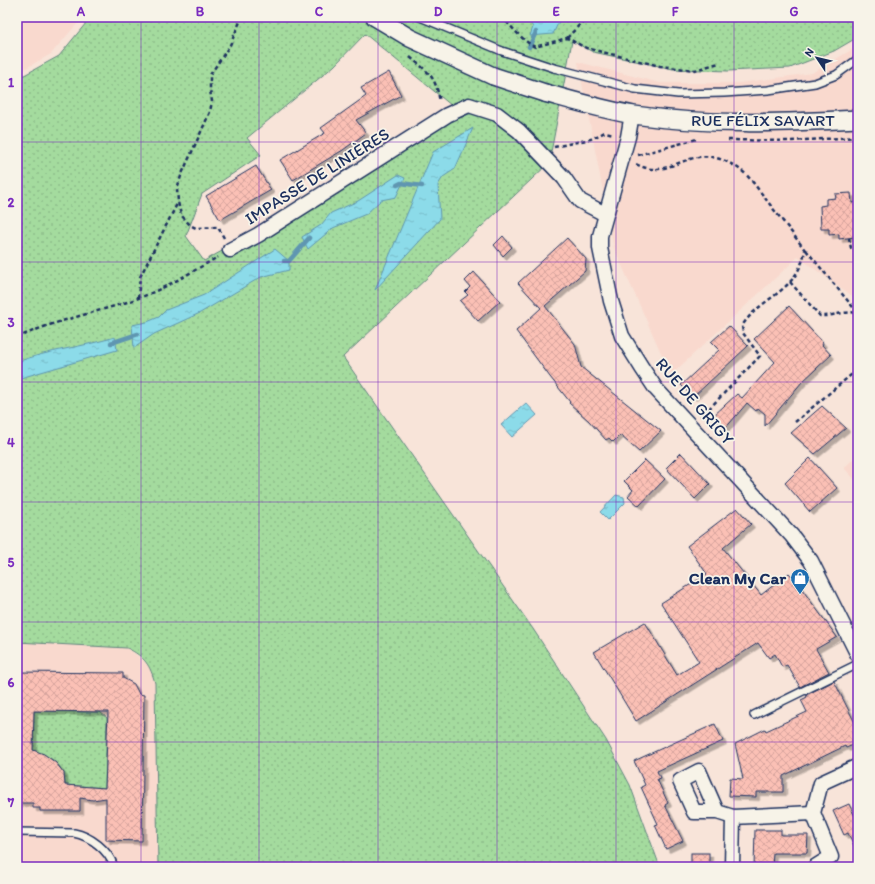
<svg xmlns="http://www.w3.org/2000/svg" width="875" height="884" font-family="Itim,sans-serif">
  <defs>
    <pattern id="grass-dots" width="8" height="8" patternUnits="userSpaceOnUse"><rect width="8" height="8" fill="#a4db9e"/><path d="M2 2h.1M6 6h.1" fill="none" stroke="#8dbc8a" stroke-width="1.8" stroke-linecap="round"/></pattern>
    <pattern id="water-ripples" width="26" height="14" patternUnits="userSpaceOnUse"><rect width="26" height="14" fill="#8cdbe9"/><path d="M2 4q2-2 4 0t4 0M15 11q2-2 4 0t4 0" fill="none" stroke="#78bcca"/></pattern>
    <pattern id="building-cross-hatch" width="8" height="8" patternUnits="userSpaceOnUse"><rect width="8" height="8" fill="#fbc0b5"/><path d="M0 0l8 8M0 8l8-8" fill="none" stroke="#d7a59e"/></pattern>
    <filter id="shadow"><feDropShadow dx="3.5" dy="3.5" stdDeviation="0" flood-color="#0004"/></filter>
  </defs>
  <rect width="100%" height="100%" fill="#f8e4d9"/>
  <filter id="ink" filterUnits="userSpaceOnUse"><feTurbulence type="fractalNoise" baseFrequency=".025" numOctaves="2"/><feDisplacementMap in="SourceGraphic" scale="8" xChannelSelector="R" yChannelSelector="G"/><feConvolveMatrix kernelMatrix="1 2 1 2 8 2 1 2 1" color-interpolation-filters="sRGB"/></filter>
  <g filter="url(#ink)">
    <g fill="#f9d9ce">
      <path d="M17,17H83L51,54L17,73Z"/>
      <path d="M858,46V300L798,257L671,375L614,248L578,62L660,83H740L812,73Z"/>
      <path d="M858,454V483L844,468Z"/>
      <path d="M17,641L128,648L150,666L155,682L158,867H17Z"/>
    </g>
    <g fill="url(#grass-dots)" stroke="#60857e" fill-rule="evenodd">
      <path d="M91,17H858V37L834,51L790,68L728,71L673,69L593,52L572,41L549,163L343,357L533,629L606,740L630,785L660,867H158L155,683C150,665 145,657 127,648L17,642V79L59,56ZM365,34L452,106L258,231L204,261L186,236L202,194L261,155L247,138L334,66Z"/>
      <path d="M34,711L100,712L107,718L105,788L65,785C64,764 52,757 33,750Z"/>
    </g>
    <g fill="url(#water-ripples)" stroke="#5f96b1">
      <path d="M526,17H561L553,34L530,36L533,27Z"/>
      <path d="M473,128L455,169L443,177L438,185L440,219L375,290L433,152Z"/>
      <path d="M398,175L405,178L396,197L381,200L366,214L333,228L308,249L302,237L321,225L331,213L358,201Z"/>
      <path d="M275,249L289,261V270L261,277L200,313L154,334L134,348L132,325L147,322L159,317L166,310L204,295Z"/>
      <path d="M115,337L117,350L17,379V362C49,350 83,347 115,337Z"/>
      <path d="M526,403L537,415L512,437L501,425Z"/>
      <path d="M616,495L624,497L625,503L608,520L600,512Z"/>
    </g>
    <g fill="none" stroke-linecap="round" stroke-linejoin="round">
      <g stroke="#5f96b1" stroke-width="4.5">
        <path d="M529,47L536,32"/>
        <path d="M397,185L401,183L422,186"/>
        <path d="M284,261H289L309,238"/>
        <path d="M111,343L138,334"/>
      </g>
    </g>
    <g fill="url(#building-cross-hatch)" stroke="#1b2f5e" fill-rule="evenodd" filter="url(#shadow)">
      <path d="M389,72L401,95L356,120L366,133L343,150L293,180L280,160L325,133L321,128L366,96L361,88Z"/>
      <path d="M256,166L271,190L220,220L206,196Z"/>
      <path d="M851,193L852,203L858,202V235H855V237L839,239V234L829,235V229H821L820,206L826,205V199L836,198L835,194Z"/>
      <path d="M503,236L512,247L503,256L494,245Z"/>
      <path d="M567,238L586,259L585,271L545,306L575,344L581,367L661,431L639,452L620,435L613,442L609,438L606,440L589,421L569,403L570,402L550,377L516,331L541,308L518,283Z"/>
      <path d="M474,272L500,301L478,321L460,301L468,295L465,292L470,287L465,281Z"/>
      <path d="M789,306L823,343L822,345L831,355L802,382L765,426V414L758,408L756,411L747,403L724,430L712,417L737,394L742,398L775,362L754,339Z"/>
      <path d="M729,326L748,346L693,397L681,385L719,350L711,342Z"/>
      <path d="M822,406L846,428L815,454L791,433Z"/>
      <path d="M681,453L710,484L695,499L666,468Z"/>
      <path d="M810,458L837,488L810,512L785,483Z"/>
      <path d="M645,460L665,479L639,506L628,496L633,490L624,481Z"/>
      <path d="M737,508L751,524L723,548L761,595L789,573L796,581L837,637L816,649L829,672L800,687L787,665L782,667L775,654L769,658L758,643L636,721L594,652L645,622L677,675L699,662L661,603L707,574L687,546Z"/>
      <path d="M17,672L123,673V678L134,684L139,694L144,695L142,841L106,840V798L93,800L80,798V811H40V808H33V803H17ZM34,711L108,712L105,788L65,785L64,773L56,763L44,754L33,750Z"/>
      <path d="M834,681L858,729V743L846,748L845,746L783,776V792H756V797L729,796L730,778L743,779L735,744L765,729L766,731L807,712L801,700L807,697L806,695Z"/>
      <path d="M715,724L723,741L657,771L660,778L657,779L668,803L665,805L683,841L666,849L655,825L658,824L641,787L645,785L634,761Z"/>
      <path d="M849,804L858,823V854L848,833L844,835L833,811Z"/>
      <path d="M755,830H781V835H808L807,853H773L772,867H754Z"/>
      <rect x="691" y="853" width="18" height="14"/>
    </g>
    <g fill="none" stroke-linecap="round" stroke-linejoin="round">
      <g stroke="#1b2f5e" stroke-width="10">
        <g id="service">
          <path d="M420,17L502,51"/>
          <path d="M554,68L635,89L678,94L724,93L768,90L815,83L836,75L858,59"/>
          <path d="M754,715L858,664"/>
          <path d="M17,832L74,833C90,836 109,850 114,867"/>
        </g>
      </g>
      <g stroke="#1b2f5e" stroke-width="17">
        <g id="minor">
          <path d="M632,114L628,137L600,236V248L611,301L622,336L642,368L656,389L792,536L811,561L858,655"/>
          <path d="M230,250L258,235L447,115L469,105L497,114L519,131L564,178L580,201L605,214"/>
          <path d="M717,812H694L680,781L699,771L717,812L733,817"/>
          <path d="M732,867L733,817L813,813"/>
          <path d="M815,867L831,857L813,813L821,783L858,766"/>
        </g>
      </g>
      <g stroke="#1b2f5e" stroke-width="20">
        <g id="tertiary">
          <path d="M375,17L410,38L493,76"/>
          <path d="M545,93C574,101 604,110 634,115C709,126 783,123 858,119"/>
        </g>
      </g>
      <g stroke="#1b2f5e" stroke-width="2.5" stroke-dasharray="4 3" stroke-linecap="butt">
        <path d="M501,17C513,27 521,40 535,47L567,38L586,48L660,66L695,70L719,63"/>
        <path d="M567,38L587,17"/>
        <path d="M410,57C430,74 435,75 440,102"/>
        <path d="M728,140L789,141L858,137"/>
        <path d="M554,147L591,139L605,132L614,134"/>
        <path d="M638,155L697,139"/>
        <path d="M636,164C659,176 671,164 694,158C711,153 729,161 742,171C750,177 756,187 762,194C776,213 791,231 805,250C798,293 762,295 742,326L743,333L760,356L701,417"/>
        <path d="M224,238L218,227L196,228L190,225L181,215L178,202L177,189L181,176L210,112L212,101L210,91V75L230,45L242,17"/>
        <path d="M849,238L851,248L858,253"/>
        <path d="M806,250L857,312"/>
        <path d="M790,282L820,316C831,317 851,309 858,314"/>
        <path d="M138,298L140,277L178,202"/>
        <path d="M17,338C54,320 97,313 136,299C165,289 191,272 218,257"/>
        <path d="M795,422L858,369"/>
      </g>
      <use href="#service" stroke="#f7f3e8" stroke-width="7"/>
      <use href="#minor" stroke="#f7f3e8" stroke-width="14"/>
      <use href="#tertiary" stroke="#f7f3e8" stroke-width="17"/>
      <g stroke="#1b2f5e" stroke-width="10" stroke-linecap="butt">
        <path id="service-bridge" d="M502,51L554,68"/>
      </g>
      <g stroke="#1b2f5e" stroke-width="20" stroke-linecap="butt">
        <path id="tertiary-bridge" d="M493,76L545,93"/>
      </g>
      <use href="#service-bridge" stroke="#f7f3e8" stroke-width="7"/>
      <use href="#tertiary-bridge" stroke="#f7f3e8" stroke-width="17"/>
    </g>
  </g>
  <path fill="none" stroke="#7b2cbf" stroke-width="1" stroke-opacity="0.55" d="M141,17V867M259,17V867M378,17V867M497,17V867M616,17V867M734,17V867M17,142H858M17,262H858M17,382H858M17,502H858M17,622H858M17,742H858"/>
  <defs>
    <g id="shop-pin" transform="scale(1)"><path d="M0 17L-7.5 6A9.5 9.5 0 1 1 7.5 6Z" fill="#1f6fb2" stroke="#f7f3e8"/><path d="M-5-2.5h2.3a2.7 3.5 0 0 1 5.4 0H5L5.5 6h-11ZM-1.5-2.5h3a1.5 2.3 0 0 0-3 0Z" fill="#fff"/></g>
  </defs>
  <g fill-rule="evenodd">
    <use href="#shop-pin" x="800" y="578"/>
  </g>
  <g text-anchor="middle" stroke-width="3.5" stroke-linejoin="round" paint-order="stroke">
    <g font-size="17" fill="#1b2f5e" stroke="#f7f3e8">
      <text x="763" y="126">RUE FÉLIX SAVART</text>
      <text transform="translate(317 176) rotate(-32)" y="6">IMPASSE DE LINIÈRES</text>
      <text transform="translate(695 401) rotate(49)" y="6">RUE DE GRIGY</text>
    </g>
    <g font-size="17" font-weight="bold" fill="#1b2f5e" stroke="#f7f3e8" text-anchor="end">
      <text x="786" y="584">Clean My Car</text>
    </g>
  </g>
  <rect width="875" height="884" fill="none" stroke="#f7f3e8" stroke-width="44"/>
  <g transform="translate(817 58) rotate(305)" stroke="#f7f3e8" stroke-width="3" paint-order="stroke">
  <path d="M0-3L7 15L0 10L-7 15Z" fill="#1b2f5e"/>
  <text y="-6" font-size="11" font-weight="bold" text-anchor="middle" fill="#1b2f5e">N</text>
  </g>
  <rect x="22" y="22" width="831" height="840" fill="none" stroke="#7b2cbf" stroke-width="1.5"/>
  <g font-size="13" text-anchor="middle" font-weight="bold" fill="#7b2cbf">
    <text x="81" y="16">A</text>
    <text x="200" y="16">B</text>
    <text x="319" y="16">C</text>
    <text x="438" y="16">D</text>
    <text x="556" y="16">E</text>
    <text x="675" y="16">F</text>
    <text x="794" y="16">G</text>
    <text x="11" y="87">1</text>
    <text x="11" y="207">2</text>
    <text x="11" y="327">3</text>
    <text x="11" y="447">4</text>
    <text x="11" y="567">5</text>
    <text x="11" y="687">6</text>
    <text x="11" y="807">7</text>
  </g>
</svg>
